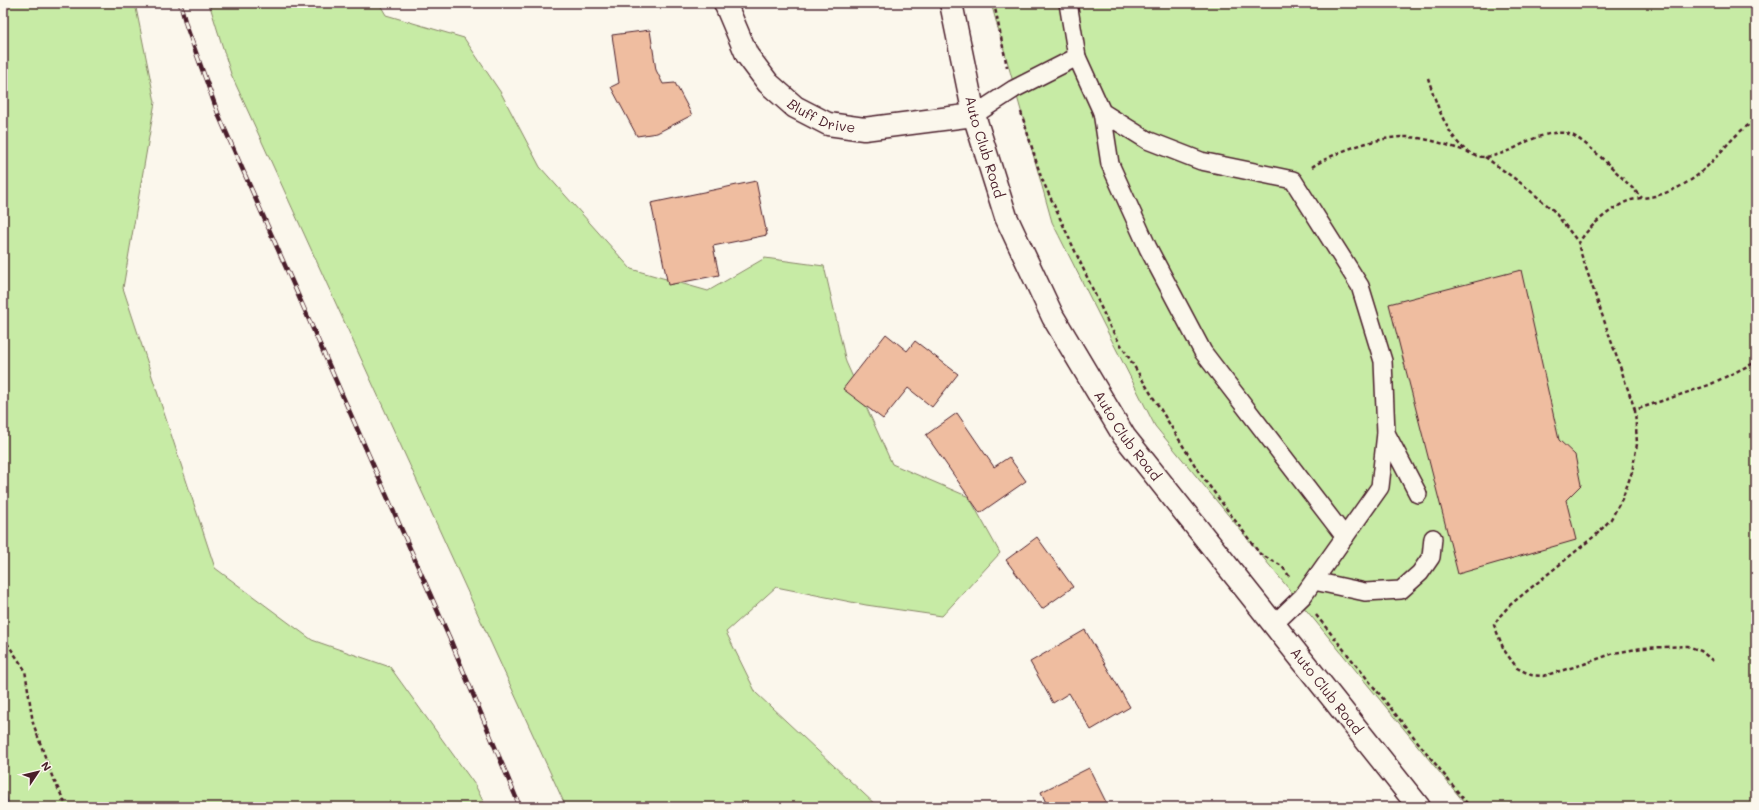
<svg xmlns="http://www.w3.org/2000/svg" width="1759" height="810" font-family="Mali,sans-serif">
  <rect width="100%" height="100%" fill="#fbf7ec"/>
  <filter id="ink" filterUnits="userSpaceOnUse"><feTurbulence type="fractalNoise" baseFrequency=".025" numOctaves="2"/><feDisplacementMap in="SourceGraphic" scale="8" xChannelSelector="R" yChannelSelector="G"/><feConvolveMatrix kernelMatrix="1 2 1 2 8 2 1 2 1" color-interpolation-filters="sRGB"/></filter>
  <g filter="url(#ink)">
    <g fill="#c7eba5" stroke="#888568">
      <path d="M3,3H135L155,102L123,288L215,568L312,640L390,667L475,785L486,807H3Z"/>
      <path d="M209,3H379L386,15L464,38L501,93L540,167L631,269L708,291L765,258L824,266L846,362L892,464L969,497L1000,553L942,616L866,605L776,587L726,632L756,693L878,807H566L231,74Z"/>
      <path d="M991,3H1756V807H1468L1155,426L1052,222Z"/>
    </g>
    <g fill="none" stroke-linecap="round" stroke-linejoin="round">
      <path stroke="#788ca6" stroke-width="8" d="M3,796L5,807"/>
    </g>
    <g fill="#efbda0" stroke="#4a1f2b">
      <path d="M650,30L656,70L663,84L675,83L692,115L657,133L637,136L611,87L619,83L612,35Z"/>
      <path d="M756,181L767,235L713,246L719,275L668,285L651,203Z"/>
      <path d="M1521,270L1559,440L1575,455L1581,485L1566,500L1576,540L1458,574L1389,304Z"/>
      <path d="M886,334L907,351L915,341L958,374L932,407L908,388L883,419L843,389Z"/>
      <path d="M957,413L994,467L1009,457L1026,481L980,513L926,435Z"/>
      <path d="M1037,537L1073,587L1042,609L1006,560Z"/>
      <path d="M1085,630L1130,707L1091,730L1069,693L1053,703L1030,662Z"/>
      <path d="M1089,768L1106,802L1096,807H1042L1047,805L1041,792Z"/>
    </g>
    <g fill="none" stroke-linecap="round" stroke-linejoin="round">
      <g stroke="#4a1f2b" stroke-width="20">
        <g id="lane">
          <path d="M1068,3L1077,57L1102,112L1147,140L1201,161L1293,180L1360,286L1383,361L1386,433L1380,487L1303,596L1274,624"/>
          <path d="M1102,112L1110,164L1148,248L1203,352L1345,537"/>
          <path d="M974,115L1014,89L1077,57"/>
          <path d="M1386,433L1418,494"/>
          <path d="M1314,581L1365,592L1401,590L1420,573L1431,557L1433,538"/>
        </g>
      </g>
      <g stroke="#4a1f2b" stroke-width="25">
        <g id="street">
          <path id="s1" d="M725,3L747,55L768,83L795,107L828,124L864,129L974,115"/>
        </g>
      </g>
      <g stroke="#4a1f2b" stroke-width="25">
        <g id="secondary">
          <path id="s2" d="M951,3L974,115L1006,217L1053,317L1124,436L1419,807"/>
        </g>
      </g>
      <g stroke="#4a1f2b" stroke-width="2.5" stroke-dasharray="4 3" stroke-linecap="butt">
        <path d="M994,3L1007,67"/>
        <path d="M1428,78C1436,103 1453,158 1485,157C1500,156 1515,148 1528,141C1539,136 1557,130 1569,134C1585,138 1628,184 1642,198"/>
        <path d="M1021,112L1041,177L1110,327L1199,472L1260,554L1282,566L1289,576"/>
        <path d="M1485,157L1522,184L1553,210L1579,243"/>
        <path d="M1312,167C1336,151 1379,136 1408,137C1428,138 1447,145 1465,151"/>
        <path d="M1635,410L1578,245C1585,229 1611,208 1628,201C1636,198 1646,198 1655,196C1668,193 1680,187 1691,180C1716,163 1730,135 1756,120"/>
        <path d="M1316,615L1470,807"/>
        <path d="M3,637L25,670L33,723L52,776L67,807"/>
        <path d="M1713,661L1701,651L1688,646L1642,648L1614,653L1584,664L1543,676L1531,675L1517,668L1504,650L1494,625L1499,617L1510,605L1597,534L1611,519L1623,497L1632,472L1637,444L1635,410L1709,385L1756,362"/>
      </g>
      <use href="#lane" stroke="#fbf7ec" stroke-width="17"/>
      <use href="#street" stroke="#fbf7ec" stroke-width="22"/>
      <use href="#secondary" stroke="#fbf7ec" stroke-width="22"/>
      <g stroke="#4a1f2b" stroke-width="4.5">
        <path id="rail" d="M180,3L186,25L219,116L450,639L520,807"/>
      </g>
      <use href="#rail" stroke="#fbf7ec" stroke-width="3" stroke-dasharray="9" stroke-linecap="butt"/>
    </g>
  </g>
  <g text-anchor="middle" stroke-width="4" stroke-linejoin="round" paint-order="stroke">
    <g font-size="14" fill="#4a1f2b" stroke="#fbf7ec">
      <text dy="5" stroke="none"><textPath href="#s1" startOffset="156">Bluff Drive</textPath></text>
      <text dy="5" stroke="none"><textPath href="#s2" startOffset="148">Auto Club Road</textPath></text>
      <text dy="5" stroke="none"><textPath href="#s2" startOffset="472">Auto Club Road</textPath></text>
      <text dy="5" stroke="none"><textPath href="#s2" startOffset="796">Auto Club Road</textPath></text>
    </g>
  </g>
  <rect width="1759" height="810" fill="none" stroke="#fbf7ec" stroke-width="16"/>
  <rect x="8" y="8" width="1743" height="794" fill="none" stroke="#4a1f2b" stroke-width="1.5" filter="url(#ink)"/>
  <g transform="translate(38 772) rotate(55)" stroke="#fbf7ec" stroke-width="3" paint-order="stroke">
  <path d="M0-3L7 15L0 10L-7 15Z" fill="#4a1f2b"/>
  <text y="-6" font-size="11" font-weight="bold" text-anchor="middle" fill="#4a1f2b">N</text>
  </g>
</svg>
